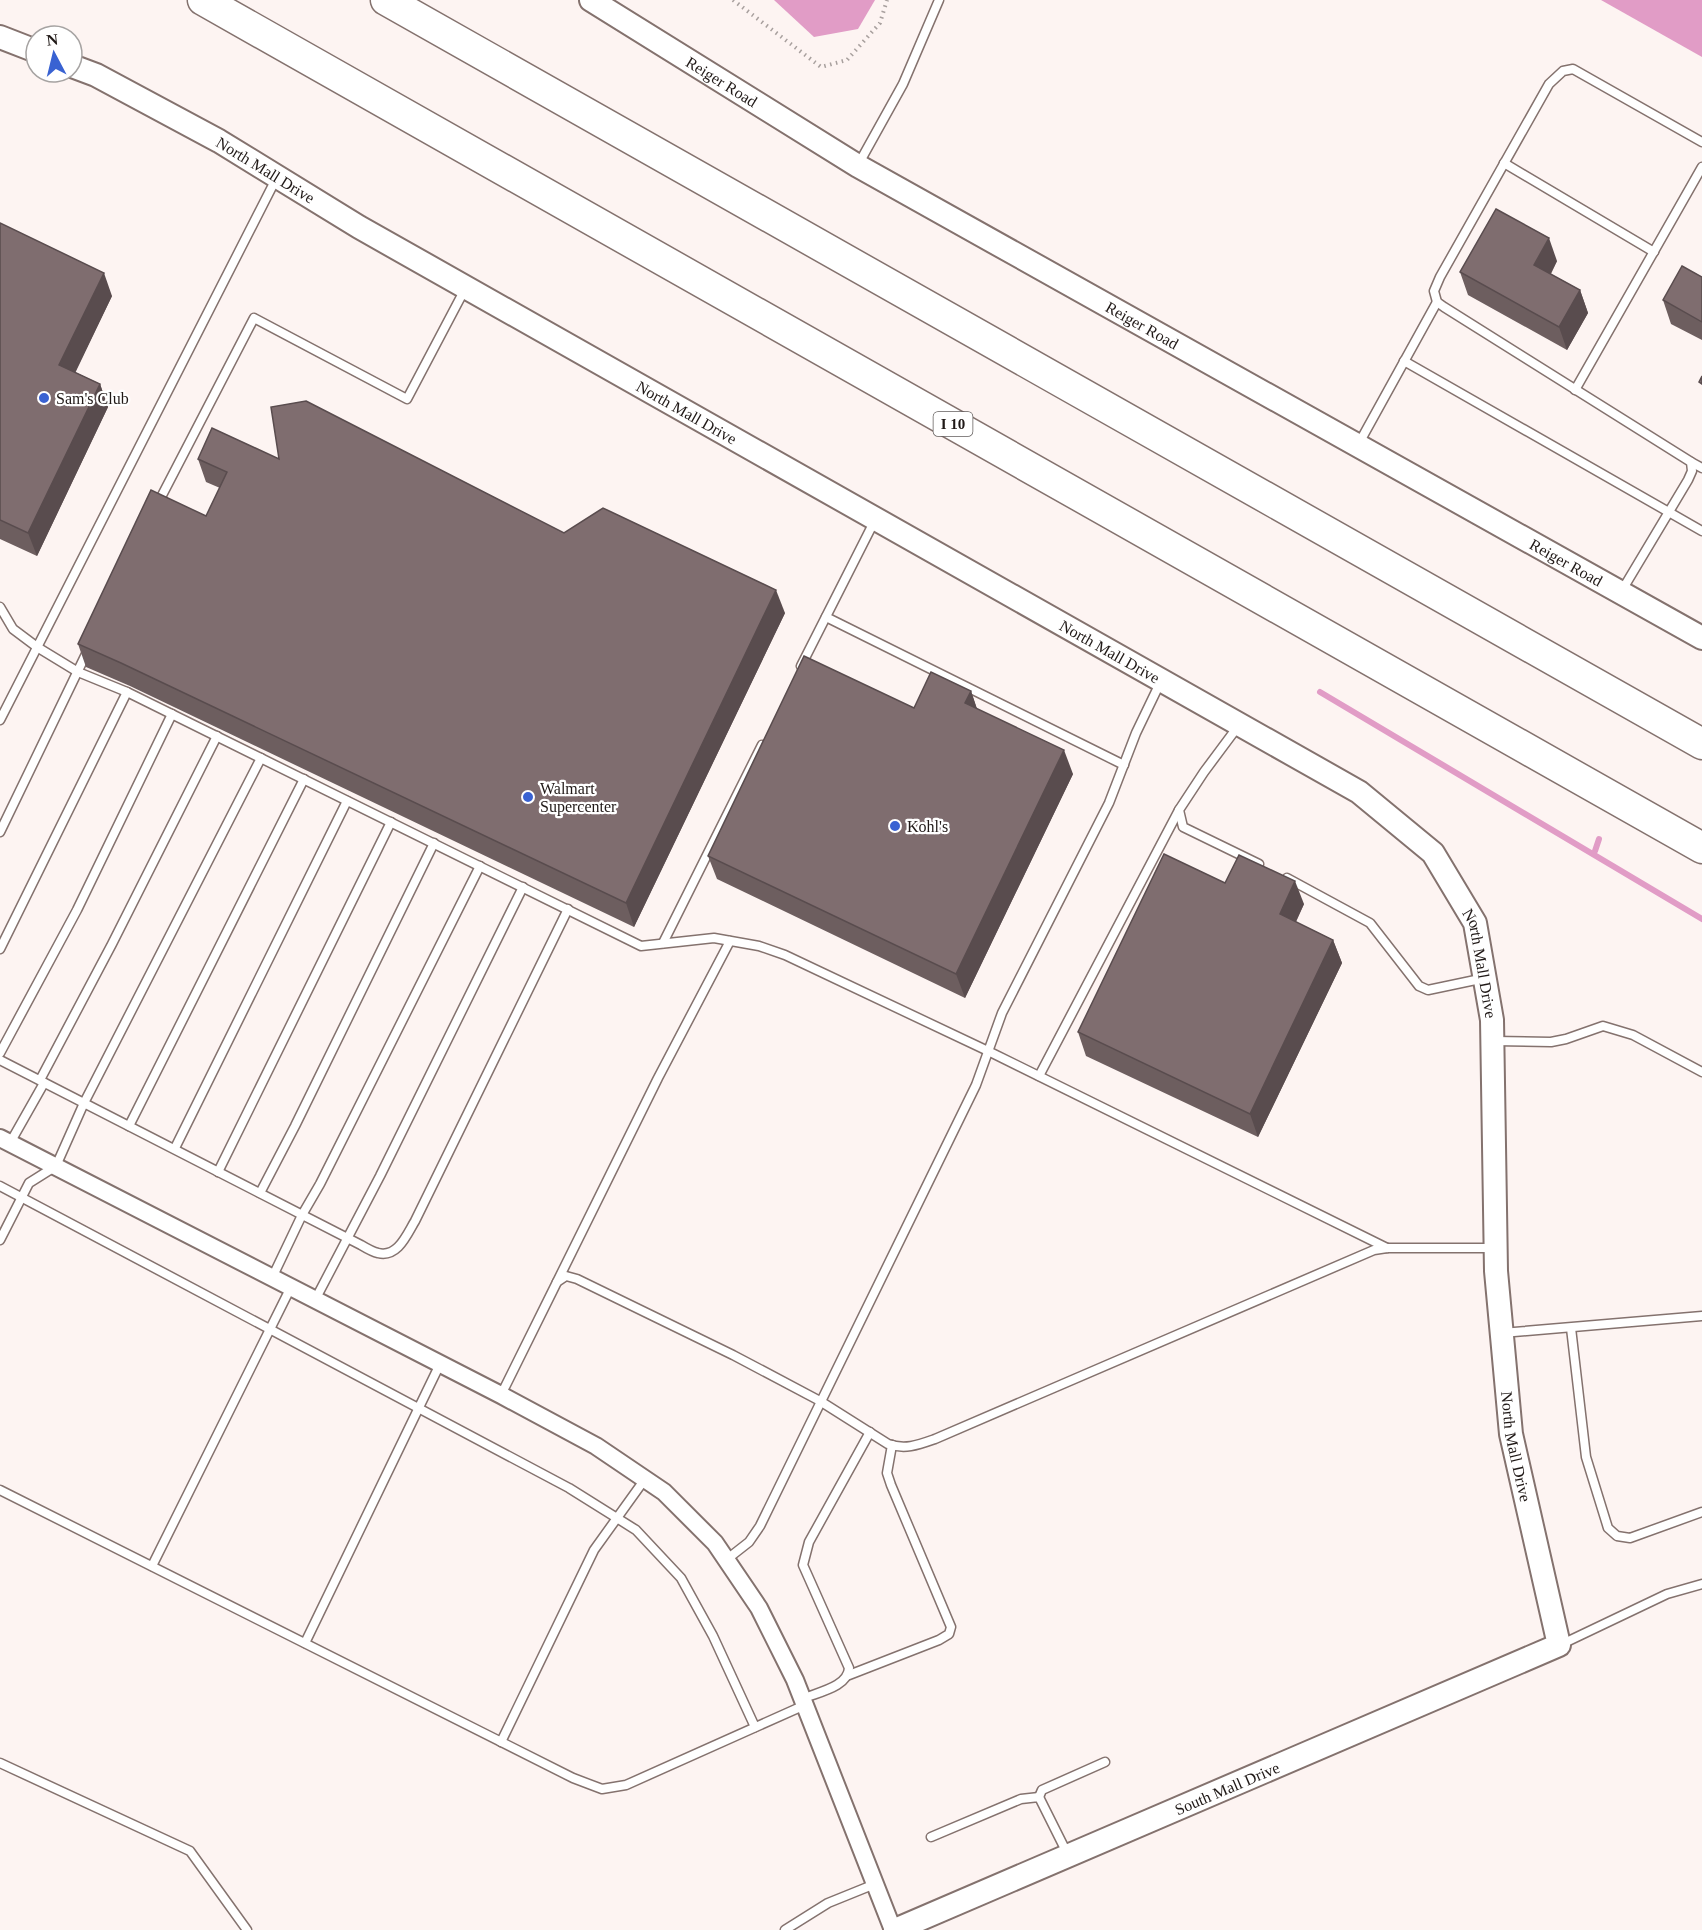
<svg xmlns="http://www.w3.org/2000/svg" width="1702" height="1930" font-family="'Times New Roman',serif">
  <rect width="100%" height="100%" fill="#fdf4f2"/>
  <g fill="#e19cc6">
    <path d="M774,0H875L858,29L814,37Z"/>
    <path d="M1601,0H1702V57Z"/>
  </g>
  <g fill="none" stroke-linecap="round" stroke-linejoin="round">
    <g stroke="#e19cc6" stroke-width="6">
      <path d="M1320,692L1702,919"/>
      <path d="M1595,851L1599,839"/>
    </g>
    <g stroke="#84726e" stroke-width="11">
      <g id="lane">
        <path d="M1504,163L1654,252"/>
        <path d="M858,165L903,84L939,0"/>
        <path d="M1404,361L1702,531"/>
        <path d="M1575,390L1702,167"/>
        <path d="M1358,445L1437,302"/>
        <path d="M1691,462L1702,468"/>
        <path d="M157,505L254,318L407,399L465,289"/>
        <path d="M1621,592L1688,480L1692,471L1691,462L1444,307L1437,302L1434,291L1440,277L1549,84L1563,71L1573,69L1702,142"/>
        <path d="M0,607L13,629L37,647L78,672L127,692L641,946L714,938L759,946L785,955L988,1051L1387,1248"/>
        <path d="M826,617L1124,765"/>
        <path d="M801,666L875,520"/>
        <path d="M0,720L277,177"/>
        <path d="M1239,725L1204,772L1179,810L1183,827L1259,864"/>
        <path d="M0,832L87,652"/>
        <path d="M1287,878L1370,923L1419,986L1428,990L1485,978"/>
        <path d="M663,943L762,745"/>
        <path d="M0,949L127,692"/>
        <path d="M1494,1041L1551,1042L1566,1039L1603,1026L1633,1035L1702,1072"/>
        <path d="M0,1053L77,910L172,714"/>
        <path d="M0,1060L361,1245C366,1248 373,1252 378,1253C398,1258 407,1234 415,1221L568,909"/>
        <path d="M1039,1076L1179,810"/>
        <path d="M40,1080L112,944L217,736"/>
        <path d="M129,1126L304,779"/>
        <path d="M10,1143L44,1083"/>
        <path d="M175,1148L347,801"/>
        <path d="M218,1172L391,822"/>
        <path d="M0,1186L569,1488L636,1530L681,1578L713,1636L755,1727"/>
        <path d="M260,1193L295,1126L434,843"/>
        <path d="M0,1240L29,1183L56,1166L84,1103L261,758"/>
        <path d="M272,1278L302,1215L320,1184L480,866"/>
        <path d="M557,1282L658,1078L730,941"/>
        <path d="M315,1300L380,1176L523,887"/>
        <path d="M1571,1328L1586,1457L1608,1528L1617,1536L1630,1538L1702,1512"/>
        <path d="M1502,1333L1702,1316"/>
        <path d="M501,1395L557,1282L566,1276L577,1279L733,1355L820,1401L888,1444C905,1450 918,1445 935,1439L1374,1250L1387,1248H1495"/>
        <path d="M0,1490L573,1778L602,1789L626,1785L805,1705"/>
        <path d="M726,1560L749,1542L760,1526L976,1085L1002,1013L1109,803L1136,733L1161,681"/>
        <path d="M152,1566L291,1287"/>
        <path d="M305,1643L440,1364"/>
        <path d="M1560,1645L1667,1594L1702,1584"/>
        <path d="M849,1675L939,1640L949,1634L951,1627L891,1485L887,1473L892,1445"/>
        <path d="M802,1699C818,1692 848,1687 849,1668L803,1565L809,1542L870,1432"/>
        <path d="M501,1742L594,1550L645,1479"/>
        <path d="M0,1763L190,1851L247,1930"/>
        <path d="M1039,1797L1042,1790L1105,1762"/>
        <path d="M931,1837L1021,1799L1039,1797L1068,1855"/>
        <path d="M785,1930L828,1903L875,1884"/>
      </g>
    </g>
    <g stroke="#84726e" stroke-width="20">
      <path id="street" d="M0,1138L501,1395L596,1446L664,1492L715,1543L759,1608L795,1680L893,1930"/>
    </g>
    <g stroke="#84726e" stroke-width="26">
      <g id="secondary">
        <path id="s1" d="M591,0L858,166L1702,638"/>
        <path d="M0,37L36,51"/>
        <path id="s2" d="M72,66L96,75L219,141L359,227L1359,792L1433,853L1475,923L1492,1020L1496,1271L1511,1434L1559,1645L895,1930"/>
      </g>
    </g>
    <g stroke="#84726e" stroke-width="33">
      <g id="highway">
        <path d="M203,0L1702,848"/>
        <path d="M386,0L1702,744"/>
      </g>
    </g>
    <path stroke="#a8a09e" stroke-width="4" stroke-dasharray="1.5 4.5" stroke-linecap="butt" d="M733,0L821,67L847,60L880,23L887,0"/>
    <use href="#lane" stroke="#fff" stroke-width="8"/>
    <use href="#street" stroke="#fff" stroke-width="16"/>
    <use href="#secondary" stroke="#fff" stroke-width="22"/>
    <use href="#highway" stroke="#fff" stroke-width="30"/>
  </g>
  <g fill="#6d5e5f">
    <path d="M0,223L112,296L75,372L100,384L108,407L37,556L0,539Z"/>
    <path d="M1557,261L1551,274L1580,290L1588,313L1567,350L1468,295L1460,272Z"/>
    <path d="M1702,277V340L1671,324L1663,300Z"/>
    <path d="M198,459H279L564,533L785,613L634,927L130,686L86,667L78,644L206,516L220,488L206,482Z"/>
    <path d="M971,691L977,709L1073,774L965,998L717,879L708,856L914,708Z"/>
    <path d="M1225,883L1304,904L1296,922L1333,940L1342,963L1258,1137L1086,1056L1078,1032Z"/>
  </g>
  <g fill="#594c4e">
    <path d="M1549,238L1557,261L1543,288L1534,265Z"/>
    <path d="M104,273L112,296L68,388L59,365Z"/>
    <path d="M1580,290L1588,313L1567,350L1559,327Z"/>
    <path d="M100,384L108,407L37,556L28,533Z"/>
    <path d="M776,590L785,613L634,927L626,903Z"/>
    <path d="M971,691L979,715L965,703Z"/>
    <path d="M1064,750L1073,774L965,998L956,974Z"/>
    <path d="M1295,881L1304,904L1288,938L1280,914Z"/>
    <path d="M1333,940L1342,963L1258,1137L1250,1114Z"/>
  </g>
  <g fill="#7f6d6f" stroke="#594c4e" stroke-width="1.5">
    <path d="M1496,209L1549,238L1534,265L1580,290L1559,327L1460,272Z"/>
    <path d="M0,223L104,273L59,365L100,384L28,533L0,520Z"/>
    <path d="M1682,266L1702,277V322L1663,300Z"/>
    <path d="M1702,376V384L1699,382Z"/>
    <path d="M306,401L564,533L603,508L776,590L626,903L121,663L78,644L151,490L206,516L227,472L198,459L212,428L279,459L271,407Z"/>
    <path d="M804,656L914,708L931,672L971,691L965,703L1064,750L956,974L708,856Z"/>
    <path d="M1164,854L1225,883L1239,855L1295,881L1280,914L1333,940L1250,1114L1078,1032Z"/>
  </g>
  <g fill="#3962d2" stroke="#fff" stroke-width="2">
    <circle cx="44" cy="398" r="6"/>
    <circle cx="528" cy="797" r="6"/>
    <circle cx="895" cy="826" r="6"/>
  </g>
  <g text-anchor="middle" stroke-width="4.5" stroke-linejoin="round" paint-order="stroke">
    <rect fill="#fff" stroke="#635e5d" stroke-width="1.5" x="933.5" y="412" width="39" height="24" rx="4.5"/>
    <g font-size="15" font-weight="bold" fill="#201917">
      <text x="953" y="429">I 10</text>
    </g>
    <g font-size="16" fill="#201917" stroke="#fff">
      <text dy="6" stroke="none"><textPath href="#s1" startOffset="154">Reiger Road</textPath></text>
      <text dy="6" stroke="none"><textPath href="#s2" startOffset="220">North Mall Drive</textPath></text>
      <text dy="6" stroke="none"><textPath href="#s1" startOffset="640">Reiger Road</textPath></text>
      <text dy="6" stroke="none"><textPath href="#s2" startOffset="706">North Mall Drive</textPath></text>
      <text dy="6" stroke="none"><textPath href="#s1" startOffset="1126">Reiger Road</textPath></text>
      <text dy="6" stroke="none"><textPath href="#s2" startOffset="1192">North Mall Drive</textPath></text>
      <text dy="6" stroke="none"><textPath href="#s2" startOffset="1696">North Mall Drive</textPath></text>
      <text dy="6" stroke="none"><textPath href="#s2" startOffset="2182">North Mall Drive</textPath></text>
      <text transform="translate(1227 1788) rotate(-23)" y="6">South Mall Drive</text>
    </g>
    <g font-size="16" fill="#201917" stroke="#fff" text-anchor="start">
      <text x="56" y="404">Sam's Club</text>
      <text x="540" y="794">Walmart<tspan x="540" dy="18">Supercenter</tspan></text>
      <text x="907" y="832">Kohl's</text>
    </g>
  </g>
  <g transform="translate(54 54) rotate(353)"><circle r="28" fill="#ffffff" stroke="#a6a3a2" stroke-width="1.5"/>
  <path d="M0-4.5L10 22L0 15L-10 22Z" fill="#3962d2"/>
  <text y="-9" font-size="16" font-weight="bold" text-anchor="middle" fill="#201917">N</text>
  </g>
</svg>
